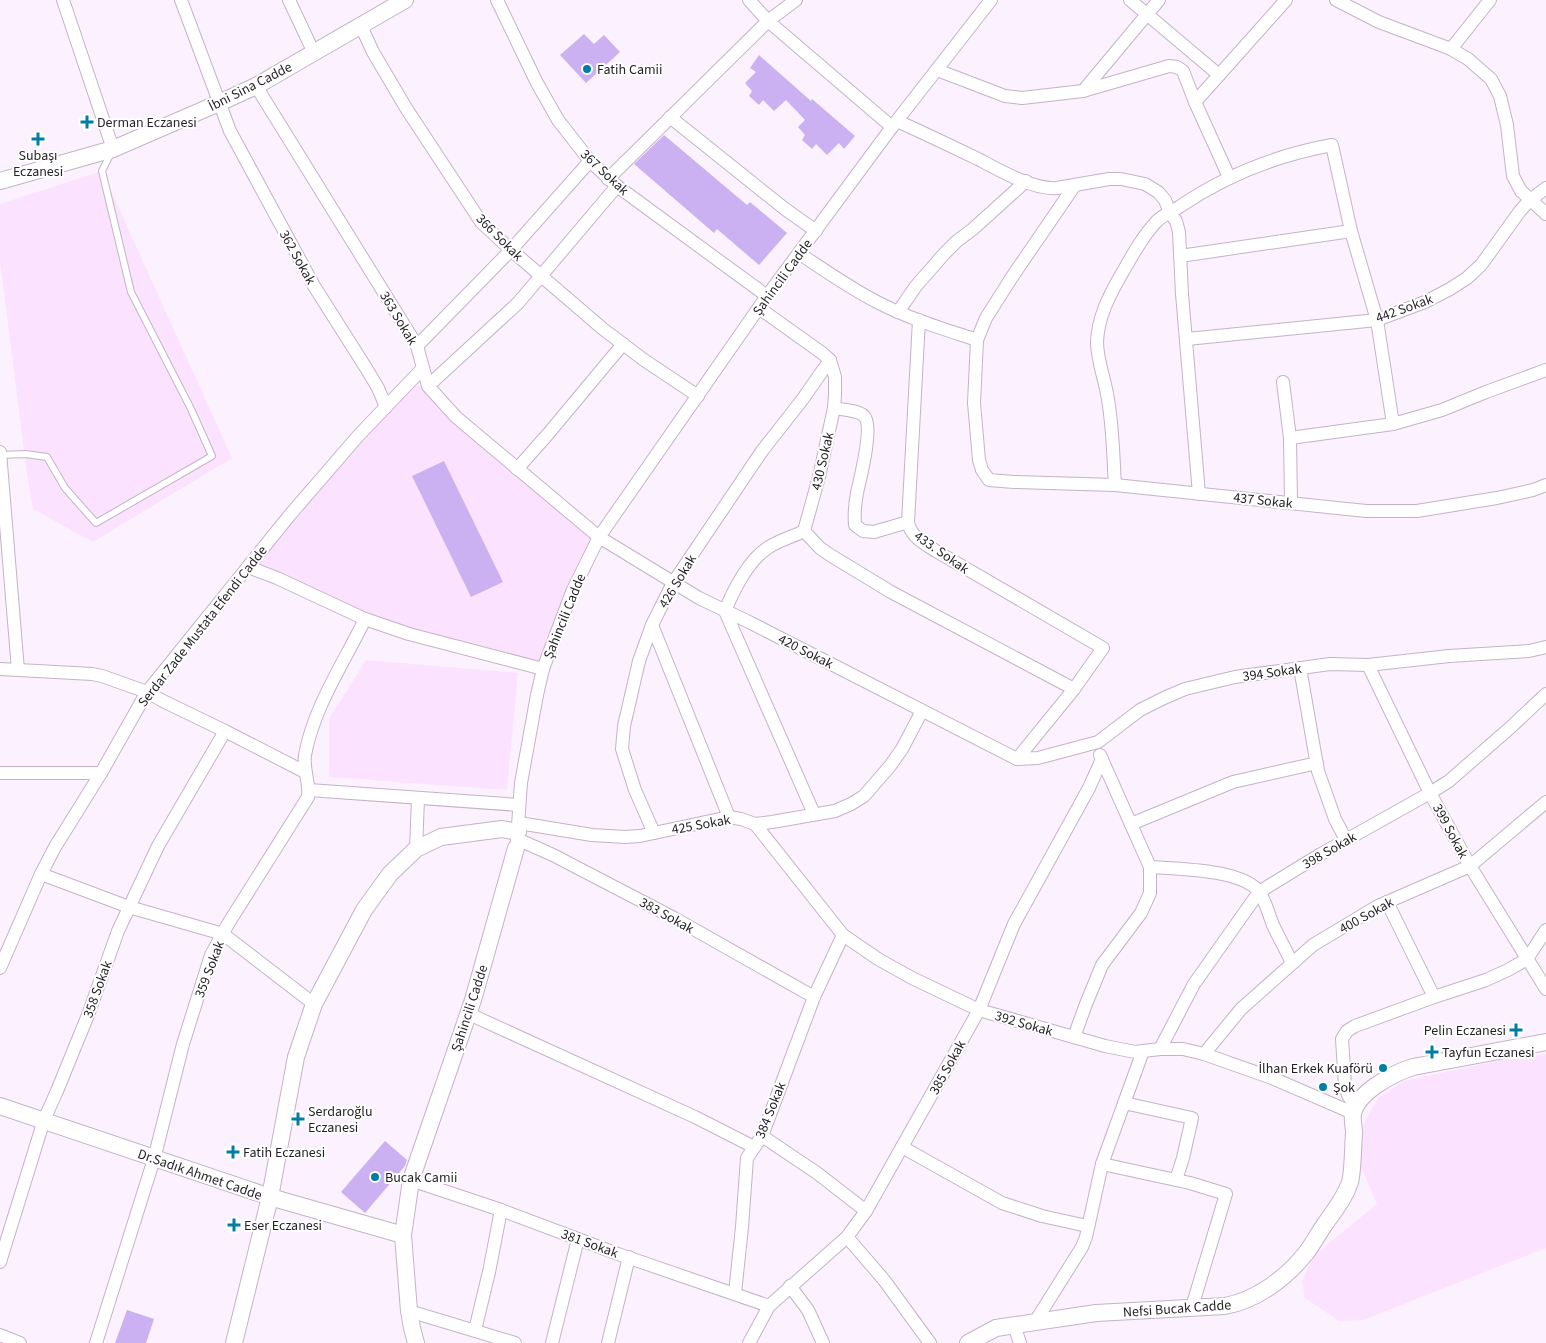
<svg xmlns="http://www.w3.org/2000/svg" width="1546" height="1343" font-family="'Source Sans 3',sans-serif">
  <rect width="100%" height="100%" fill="#fcf1fe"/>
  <g fill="#fbe3ff">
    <path d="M102,171L232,458L93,542L33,509L27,474L0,261V204Z"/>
    <path d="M407,385L428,386L599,537L543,669L365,619L248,567Z"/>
    <path d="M366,660L518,673L507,790L329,777V719Z"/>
    <path d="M1546,1054V1248L1363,1320L1339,1321L1305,1298L1302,1281L1314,1255L1377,1204L1356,1155L1362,1127L1378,1098L1404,1081L1496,1061Z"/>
  </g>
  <g fill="#ccb1f2">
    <path d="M584,34L594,44L604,35L620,52L586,83L560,55Z"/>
    <path d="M759,55L811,101L812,99L855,136L844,149L839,143L827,155L816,144L812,149L802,140L805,135L798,127L805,120L786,100L774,111L763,100L759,105L749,96L752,91L745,83L756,72L750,68Z"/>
    <path d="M664,135L747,205L750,202L787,233L759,265L717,229L714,233L634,164Z"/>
    <path d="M444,461L503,582L471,597L412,476Z"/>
    <path d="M385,1141L407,1160L405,1166L365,1213L341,1192Z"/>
    <path d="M127,1310L154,1319L146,1343H115Z"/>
  </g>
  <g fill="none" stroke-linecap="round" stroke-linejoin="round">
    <g stroke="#c4b3c7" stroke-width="8">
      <path id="service" d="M0,455L25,454L47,457L65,488L96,523L212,456L191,409L131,292L102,171L111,153"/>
    </g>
    <g stroke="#c4b3c7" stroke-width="14">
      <g id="minor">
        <path d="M63,0L113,149"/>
        <path d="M181,0L230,131L314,286L366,368L378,388L386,407"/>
        <path d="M289,0L314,53"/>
        <path d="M497,0L537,83L558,120L590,161L617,186L767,296"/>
        <path d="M749,0L768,21L892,127"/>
        <path d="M1130,0L1219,75"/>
        <path d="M1336,0L1379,22L1451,49L1468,59L1491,79L1500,96L1507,125L1513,176L1521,191L1546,214"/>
        <path d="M361,26L373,52L406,108L481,222L511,250L603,329L644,360L698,396"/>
        <path d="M1451,49L1490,0"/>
        <path d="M937,70L1005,96L1022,98L1083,91L1169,66L1177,67L1183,71L1195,102L1229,177"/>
        <path d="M256,86L417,346L428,386L456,417L599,537L699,598L751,623L1017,759L1038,758L1098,742L1140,710L1164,698L1185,689L1235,677L1330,664L1368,665L1449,656L1529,651L1546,647"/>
        <path d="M1083,91L1159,0"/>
        <path d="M1195,102L1286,0"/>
        <path d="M670,117L785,209L816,231"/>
        <path d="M897,121C924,133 951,146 978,159C999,170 1033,190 1057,188L1109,179H1121L1145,184L1158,192L1165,200L1170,213L1176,221L1179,232L1182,294L1199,494"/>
        <path d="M608,179L768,21L796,0"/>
        <path d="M1075,185L1012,277L986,318L977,340L974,403L979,460L982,470L989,480L1014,482L1115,485L1366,511H1417L1497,498L1533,490L1546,485"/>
        <path d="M800,254C826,271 851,289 879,303C910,319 944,329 977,340"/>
        <path d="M1180,256L1351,231"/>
        <path d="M759,308L822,353L830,360L835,377V395L834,408L819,477L804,531C792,537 780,540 769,547C749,559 733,591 725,611L814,814"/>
        <path d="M898,312L916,286L944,254L957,241L973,229L1026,181"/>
        <path d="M919,320L908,522C910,536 925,544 936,551L1103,648L1074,689L1017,759"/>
        <path d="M1187,339L1377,320L1425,302L1450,289L1467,278L1481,265L1520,211L1530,200L1546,188"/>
        <path d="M417,346L511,250L590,161"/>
        <path d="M1283,382L1290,438L1291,503"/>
        <path d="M428,386L518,303L617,186"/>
        <path d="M834,408C843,410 858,410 864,416C874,426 860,479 857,493C855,504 854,514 855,525L863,531L874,532L908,522"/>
        <path d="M1290,438L1393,424L1442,410L1486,392L1546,370"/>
        <path d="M0,452L18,670"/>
        <path d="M517,469L548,434L623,344"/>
        <path d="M1115,485C1113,454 1113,424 1107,394C1104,377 1097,359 1097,342C1098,317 1109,296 1121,275C1132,256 1142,237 1157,221C1163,215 1171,212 1179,207C1226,175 1277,155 1332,145L1351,231L1377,320L1393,424"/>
        <path d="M804,531L820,548L830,555L891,592L1074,689"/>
        <path d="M248,567L277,578L365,619L409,634L543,669"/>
        <path d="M652,625L729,817"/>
        <path d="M1368,665L1430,793L1470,866L1546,989"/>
        <path d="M1300,668L1318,771L1335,819L1346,840"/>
        <path d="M0,669L92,674L102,676L147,692L163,701L225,731L305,772"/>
        <path d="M0,773H101"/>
        <path d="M309,790L519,805"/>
        <path d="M519,823L592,835L625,837L640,836L729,817L741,819L755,824L772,822L835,811L851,804L864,796L890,766L902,749L922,711"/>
        <path d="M755,824L843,935L878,959L912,978L979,1010L1105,1046L1135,1052L1160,1049H1183L1204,1054L1272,1078L1353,1113"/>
        <path d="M1131,824L1233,782L1317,763"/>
        <path d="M654,833L635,790L622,749L624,726L639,661L652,625L673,583L762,451L802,400L830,360"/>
        <path d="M517,839L553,855L674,918L814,997"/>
        <path d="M517,840L521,783L537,695L543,669L572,592L599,537L767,296L892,127L991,0"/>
        <path d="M416,849L418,799"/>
        <path d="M1150,867C1177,869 1244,869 1260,893C1266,903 1269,915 1273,925C1279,938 1286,950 1292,963"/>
        <path d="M41,874L129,907L223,934L314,1004"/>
        <path d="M1387,902L1434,997"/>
        <path d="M0,968L41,874L55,847L101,773L147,692L289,516L358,436L423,368"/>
        <path d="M469,1014L695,1117L754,1147"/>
        <path d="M1074,1037L1086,1004L1102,965L1141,913L1150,893V867L1100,755"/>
        <path d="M1160,1049L1194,984L1259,892L1321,854L1430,793L1449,781L1511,727L1546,694"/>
        <path d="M1204,1054L1241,1009L1313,945L1378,906L1470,866L1546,802"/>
        <path d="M1124,1103L1192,1118L1183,1158L1176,1180"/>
        <path d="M1356,1108L1348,1095L1345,1085L1342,1039L1347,1031L1355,1026L1434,997L1486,980L1508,970L1527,959L1546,930"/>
        <path d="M762,1136L817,1173L866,1211"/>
        <path d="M902,1147L1002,1203L1042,1216L1087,1226"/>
        <path d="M1102,1164L1190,1183L1226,1194L1192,1307"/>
        <path d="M411,1180L501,1210L618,1254L769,1306"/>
        <path d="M847,1237L884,1280L930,1343"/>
        <path d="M0,1262L44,1120L57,1091L88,1015L118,931L158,846L225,731"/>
        <path d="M790,1286L808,1310L823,1343"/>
        <path d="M735,1293L742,1227L747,1158L762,1136L814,997L843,935"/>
        <path d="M409,1311L515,1343"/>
        <path d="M1035,1322L1082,1247L1086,1237L1102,1164L1143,1051"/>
        <path d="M1014,1325L1020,1343"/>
        <path d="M475,1330L489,1272L501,1210"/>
        <path d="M0,1335L20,1343"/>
        <path d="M96,1343L154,1159L183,1044L211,955L228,924L308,797C310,783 303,770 305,755C314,706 344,663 365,619"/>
        <path d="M552,1343L578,1239"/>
        <path d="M608,1343L629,1257"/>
        <path d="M749,1343L769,1306L847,1237L866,1211L979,1010L1014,924L1089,788L1102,759"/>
      </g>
    </g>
    <g stroke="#c4b3c7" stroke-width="18">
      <g id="tertiary">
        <path d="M0,181L113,149L219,103L256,86L405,0"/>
        <path d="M0,1106L270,1197L403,1235"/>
        <path d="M234,1343L270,1197L296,1057L314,1004L364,910L390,874L416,849L441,837L502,829L518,832"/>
        <path d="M416,1343L412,1328L409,1311L403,1235L411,1180L473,1000L516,848"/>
        <path d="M968,1343L996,1328L1096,1313L1225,1306C1257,1300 1286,1278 1306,1253C1313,1244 1318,1234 1325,1224C1334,1211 1345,1198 1350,1182C1353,1172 1353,1144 1354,1133C1354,1127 1352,1120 1353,1114C1357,1092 1394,1073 1413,1067L1546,1042"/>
      </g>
    </g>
    <use href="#service" stroke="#fff" stroke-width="6"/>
    <use href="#minor" stroke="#fff" stroke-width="12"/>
    <use href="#tertiary" stroke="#fff" stroke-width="16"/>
  </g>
  <g fill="#007da3" stroke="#fff" stroke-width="2">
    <circle cx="587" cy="69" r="5"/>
    <path d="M84.5 114.5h5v5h5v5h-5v5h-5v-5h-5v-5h5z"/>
    <path d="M35.5 131.5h5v5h5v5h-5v5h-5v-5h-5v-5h5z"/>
    <path d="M1513.5 1022.5h5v5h5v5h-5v5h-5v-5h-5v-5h5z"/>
    <path d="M1429.5 1044.5h5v5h5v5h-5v5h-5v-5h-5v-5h5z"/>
    <circle cx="1383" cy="1068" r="5"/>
    <circle cx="1323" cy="1087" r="5"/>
    <path d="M295.5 1111.5h5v5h5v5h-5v5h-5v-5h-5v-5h5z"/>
    <path d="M230.5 1144.5h5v5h5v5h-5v5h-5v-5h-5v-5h5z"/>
    <circle cx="375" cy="1177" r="5"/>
    <path d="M231.5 1217.5h5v5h5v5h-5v5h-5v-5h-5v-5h5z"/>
  </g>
  <g text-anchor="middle" stroke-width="4" stroke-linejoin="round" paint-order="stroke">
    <g font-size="14" fill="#251f27" stroke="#fff" text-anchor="start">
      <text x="597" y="74">Fatih Camii</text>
      <text x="97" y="127">Derman Eczanesi</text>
      <text x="38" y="160" text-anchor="middle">Subaşı<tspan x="38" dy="16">Eczanesi</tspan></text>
      <text x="1506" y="1035" text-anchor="end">Pelin Eczanesi</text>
      <text x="1442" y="1057">Tayfun Eczanesi</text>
      <text x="1373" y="1073" text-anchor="end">İlhan Erkek Kuaförü</text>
      <text x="1333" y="1092">Şok</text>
      <text x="308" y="1116">Serdaroğlu<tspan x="308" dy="16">Eczanesi</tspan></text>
      <text x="243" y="1157">Fatih Eczanesi</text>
      <text x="385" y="1182">Bucak Camii</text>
      <text x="244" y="1230">Eser Eczanesi</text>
    </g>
    <g font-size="14" fill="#251f27" stroke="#fff">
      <text transform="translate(250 86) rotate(-27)" y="5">İbni Sina Cadde</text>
      <text transform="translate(605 172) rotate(43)" y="5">367 Sokak</text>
      <text transform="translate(500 237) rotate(45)" y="5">366 Sokak</text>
      <text transform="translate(298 257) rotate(61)" y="5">362 Sokak</text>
      <text transform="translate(782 277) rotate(-54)" y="5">Şahincili Cadde</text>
      <text transform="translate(1404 308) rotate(-20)" y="5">442 Sokak</text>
      <text transform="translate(399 318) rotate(59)" y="5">363 Sokak</text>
      <text transform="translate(822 461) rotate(-77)" y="5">430 Sokak</text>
      <text transform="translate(1263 500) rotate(6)" y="5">437 Sokak</text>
      <text transform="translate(942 552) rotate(35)" y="5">433. Sokak</text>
      <text transform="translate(677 581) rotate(-59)" y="5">426 Sokak</text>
      <text transform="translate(564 616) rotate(-68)" y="5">Şahincili Cadde</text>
      <text transform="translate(202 626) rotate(-52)" y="5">Serdar Zade Mustata Efendi Cadde</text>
      <text transform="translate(806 651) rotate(27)" y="5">420 Sokak</text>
      <text transform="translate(1272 672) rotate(-8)" y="5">394 Sokak</text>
      <text transform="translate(701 824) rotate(-10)" y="5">425 Sokak</text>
      <text transform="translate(1451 831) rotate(62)" y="5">399 Sokak</text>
      <text transform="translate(1329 850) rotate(-30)" y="5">398 Sokak</text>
      <text transform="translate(667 915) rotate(29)" y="5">383 Sokak</text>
      <text transform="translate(1366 915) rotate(-29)" y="5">400 Sokak</text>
      <text transform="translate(209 969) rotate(-69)" y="5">359 Sokak</text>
      <text transform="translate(97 989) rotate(-70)" y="5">358 Sokak</text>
      <text transform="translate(469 1008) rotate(-72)" y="5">Şahincili Cadde</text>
      <text transform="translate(1024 1023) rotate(16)" y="5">392 Sokak</text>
      <text transform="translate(947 1067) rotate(-61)" y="5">385 Sokak</text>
      <text transform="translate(770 1110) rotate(-68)" y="5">384 Sokak</text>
      <text transform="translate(200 1174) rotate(19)" y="5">Dr.Sadık Ahmet Cadde</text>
      <text transform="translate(590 1243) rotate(20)" y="5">381 Sokak</text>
      <text transform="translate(1177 1308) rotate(-4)" y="5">Nefsi Bucak Cadde</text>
    </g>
  </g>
</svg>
